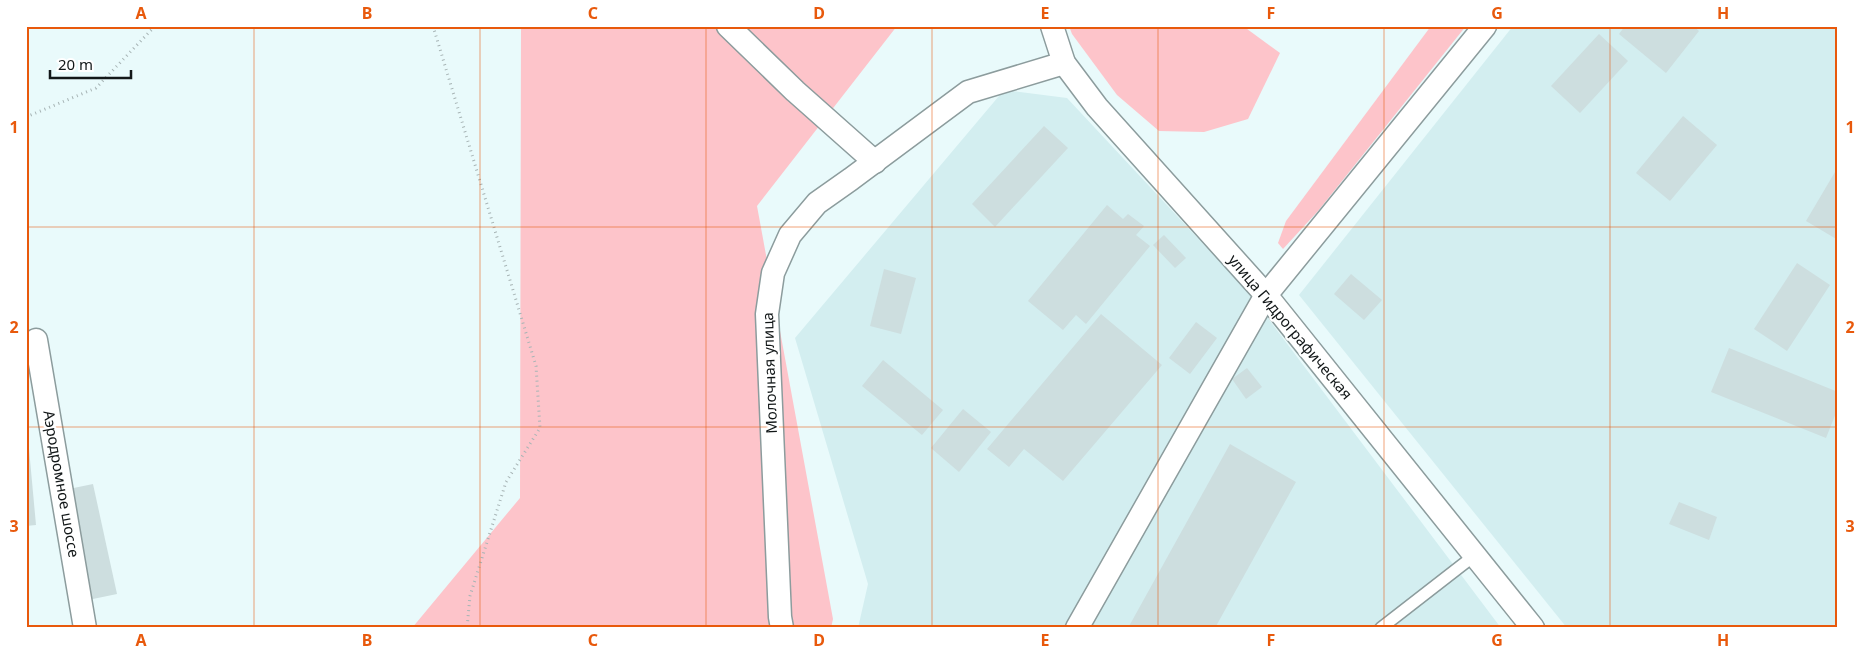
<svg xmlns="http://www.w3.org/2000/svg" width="1864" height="654" font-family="'Noto Sans',sans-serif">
  <rect width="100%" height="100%" fill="#e9fafb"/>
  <g fill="#d3eef0">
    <path d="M1513,26H1838V628H1567L1299,295Z"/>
    <path d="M1004,90L1067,98L1249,293L1501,628H858L868,584L795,338Z"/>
  </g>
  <g fill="#fdc4ca">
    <path d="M521,26H897L757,206L833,619L831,628H412L520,498Z"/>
    <path d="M1069,26H1243L1280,53L1248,119L1204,132L1159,131L1117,95L1072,34Z"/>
    <path d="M1431,26H1466L1318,211L1283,249L1278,243L1286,221Z"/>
  </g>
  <g fill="#cddedf">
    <path d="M1625,26H1693L1699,31L1666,73L1619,34Z"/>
    <path d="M1599,34L1628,61L1580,113L1551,86Z"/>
    <path d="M1683,116L1717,145L1670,201L1636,173Z"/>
    <path d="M1044,126L1068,148L995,227L972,204Z"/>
    <path d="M1835,172L1838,173V240L1806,221Z"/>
    <path d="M1107,205L1123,219L1128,214L1144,226L1136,235L1150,246L1086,324L1076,315L1063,330L1028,301Z"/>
    <path d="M1164,235L1186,258L1175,268L1153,245Z"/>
    <path d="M1797,263L1830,285L1787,351L1754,329Z"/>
    <path d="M884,269L916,278L901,334L870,326Z"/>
    <path d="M1351,274L1382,300L1364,320L1334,294Z"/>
    <path d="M1101,314L1162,365L1063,481L1024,449L1009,467L987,449Z"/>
    <path d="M1196,322L1217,338L1190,374L1169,358Z"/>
    <path d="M1729,348L1838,392V408L1826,438L1711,392Z"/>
    <path d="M883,360L943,410L922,435L862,386Z"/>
    <path d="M1247,368L1262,387L1246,399L1232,379Z"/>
    <path d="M963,409L991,432L959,472L931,448Z"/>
    <path d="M26,438H28L36,525L26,526Z"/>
    <path d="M1230,444L1296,482L1215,628H1128Z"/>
    <path d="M93,484L117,594L88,600L64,490Z"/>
    <path d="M1679,502L1717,517L1709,540L1669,524Z"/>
  </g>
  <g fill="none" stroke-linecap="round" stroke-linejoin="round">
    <g stroke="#8c9c9d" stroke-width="14">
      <path id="lane" d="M1381,628L1475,555"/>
    </g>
    <g stroke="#8c9c9d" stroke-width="25">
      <g id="street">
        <path d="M728,26L795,91L875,162"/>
        <path d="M1052,26L1064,63L1097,107L1266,295L1533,628"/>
        <path d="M36,340L85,628"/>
        <path d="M782,628L780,617L767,314L773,273L790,235L817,203L851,179L968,92L1064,63"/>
        <path d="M1077,628L1266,295L1485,26"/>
      </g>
    </g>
    <g stroke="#a7b4b5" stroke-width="3" stroke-dasharray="1 4" stroke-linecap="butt">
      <path d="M433,26L536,366L540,428L506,482L470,596L467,628"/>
      <path d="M26,117L96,88L155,26"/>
    </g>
    <use href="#lane" stroke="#fff" stroke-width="11"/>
    <use href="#street" stroke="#fff" stroke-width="22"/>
  </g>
  <path fill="none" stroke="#e8590c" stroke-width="1" stroke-opacity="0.55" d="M254,26V628M480,26V628M706,26V628M932,26V628M1158,26V628M1384,26V628M1610,26V628M26,227H1838M26,427H1838"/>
  <g text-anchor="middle" stroke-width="4.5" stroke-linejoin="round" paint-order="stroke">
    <g font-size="15" fill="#121718" stroke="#fff">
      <text transform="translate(1290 327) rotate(50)" y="5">улица Гидрографическая</text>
      <text transform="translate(770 373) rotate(-92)" y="5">Молочная улица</text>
      <text transform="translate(61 484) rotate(80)" y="5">Аэродромное шоссе</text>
    </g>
  </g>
  <rect width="1864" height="654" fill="none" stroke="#ffffff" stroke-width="55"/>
  <path d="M50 70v8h81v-8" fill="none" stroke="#121718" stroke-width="2.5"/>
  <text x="58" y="70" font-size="15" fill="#121718" stroke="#ffffff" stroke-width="4" paint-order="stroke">20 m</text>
  <rect x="28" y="28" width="1808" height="598" fill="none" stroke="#e8590c" stroke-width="2"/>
  <g font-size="16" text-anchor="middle" font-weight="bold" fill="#e8590c">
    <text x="141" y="19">A</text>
    <text x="367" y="19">B</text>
    <text x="593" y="19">C</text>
    <text x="819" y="19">D</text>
    <text x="1045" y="19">E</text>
    <text x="1271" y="19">F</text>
    <text x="1497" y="19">G</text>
    <text x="1723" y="19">H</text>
    <text x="14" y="133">1</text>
    <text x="1850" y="133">1</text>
    <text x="14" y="333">2</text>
    <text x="1850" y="333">2</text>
    <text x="14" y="532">3</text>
    <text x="1850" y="532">3</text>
    <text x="141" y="646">A</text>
    <text x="367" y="646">B</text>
    <text x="593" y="646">C</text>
    <text x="819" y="646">D</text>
    <text x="1045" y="646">E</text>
    <text x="1271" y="646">F</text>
    <text x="1497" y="646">G</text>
    <text x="1723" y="646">H</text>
  </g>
</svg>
